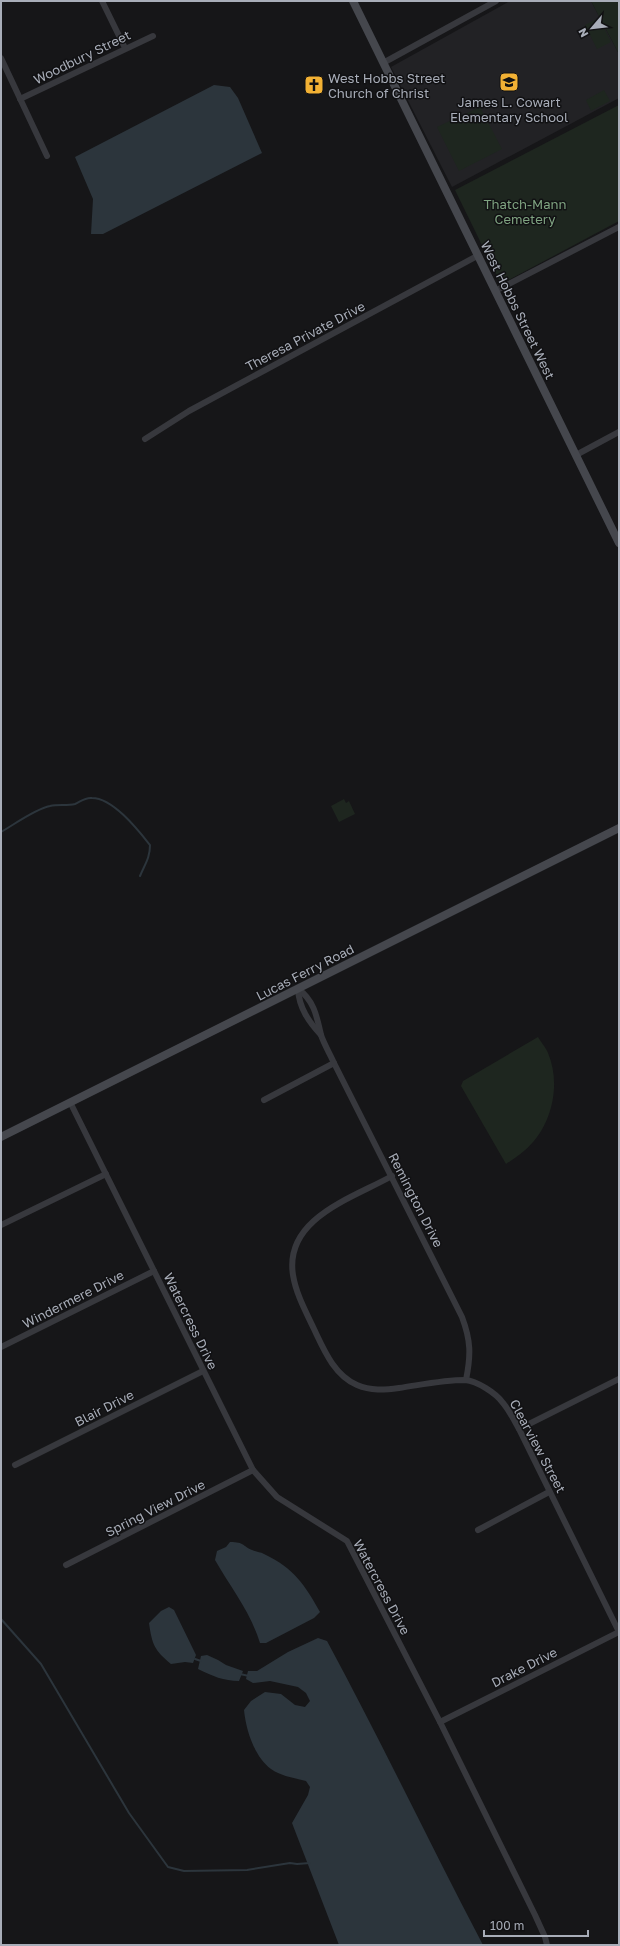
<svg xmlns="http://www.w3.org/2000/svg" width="620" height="1946" font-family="'Golos Text',sans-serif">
  <rect width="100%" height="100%" fill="#161618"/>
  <path fill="#222225" d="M510,1H591L619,54V98L452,187L391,67Z"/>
  <g fill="#1e261f">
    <path d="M591,1H619V54Z"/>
    <path d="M599,18L611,42L597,49L585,25Z"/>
    <path d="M604,90L610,101L591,111L586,100Z"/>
    <path d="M619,105V221L501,284L455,190Z"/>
    <path d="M480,107L502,149L459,171L437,127Z"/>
    <path d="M344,799L346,803L349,801L355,814L339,822L331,806Z"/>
    <path d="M538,1037C541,1042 546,1048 548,1053C562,1086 551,1129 524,1151C518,1156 512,1160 506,1164L461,1086L463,1081Z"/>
  </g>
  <g fill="#2c353c">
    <path d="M214,85L230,87L238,98L262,153L103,234H91L93,199L75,157Z"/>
    <path d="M230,1542C245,1542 242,1546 252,1550C256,1552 260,1552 264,1554C294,1568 305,1585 320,1612L314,1618L266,1643H260C250,1611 231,1588 215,1560L217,1551L226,1547Z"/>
    <path d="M169,1607L174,1610L196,1655L193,1663L185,1662L171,1664C154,1650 152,1644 149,1623L161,1611Z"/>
    <path d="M318,1638L327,1641C381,1741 430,1844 483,1945H339L292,1823L308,1795L310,1787L306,1781C294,1778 281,1776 271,1769C254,1756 246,1730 244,1710L251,1701L265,1692L281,1694L295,1705L305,1707L310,1701L306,1693L298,1687L270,1681L253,1683L246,1679L248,1671H257L288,1652Z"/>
    <path d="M207,1655L218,1660L226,1665L243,1671L239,1681C224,1681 212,1676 198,1669L201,1656Z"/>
  </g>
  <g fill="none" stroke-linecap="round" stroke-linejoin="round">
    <g stroke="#2c353c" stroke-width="2">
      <path d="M1,832C15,824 35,809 50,806C58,804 67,806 75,804C80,802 85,797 92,798C113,798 138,830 150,845C150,858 145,864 140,876"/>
      <path d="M1,1619L41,1664L129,1813L168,1867L184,1871L247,1870L290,1863L297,1864L310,1863"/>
      <path d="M195,1659L201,1661"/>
      <path d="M240,1674L249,1676"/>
    </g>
    <g stroke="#37383d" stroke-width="6">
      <path d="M102,1L125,48"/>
      <path d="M1,58L47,156"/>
      <path d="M383,63L496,1"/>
      <path d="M20,99L153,36"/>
      <path d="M495,291L619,227"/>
      <path d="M145,439L189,411L477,256"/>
      <path d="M576,455L619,432"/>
      <path d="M298,989C314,1000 317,1017 321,1035C324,1044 330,1054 334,1063L462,1317C471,1341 471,1355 466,1380"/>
      <path d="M298,989C299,1008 309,1022 321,1035"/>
      <path d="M264,1100L334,1063"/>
      <path d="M70,1102L253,1470L277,1497L347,1541L440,1722L535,1915L545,1937L547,1945"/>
      <path d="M392,1176C353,1198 284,1218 293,1275C296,1294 306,1312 314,1329C324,1350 334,1375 357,1385C371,1391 384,1390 399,1388C420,1385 443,1380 465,1380C477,1381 496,1393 503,1403C509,1410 514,1420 519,1429L619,1632"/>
      <path d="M1,1225L106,1174"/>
      <path d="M1,1347L154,1271"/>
      <path d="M519,1429L619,1379"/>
      <path d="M15,1465L203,1371"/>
      <path d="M478,1530L549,1492"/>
      <path d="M66,1565L253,1470"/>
      <path d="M440,1722L619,1632"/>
    </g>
    <g stroke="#45474d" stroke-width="8">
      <path d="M353,1L619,543"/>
      <path d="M1,1137L619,828"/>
    </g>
  </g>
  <defs>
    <g id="school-square" transform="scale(1)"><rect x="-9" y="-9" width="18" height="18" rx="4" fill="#f2b134" stroke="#111113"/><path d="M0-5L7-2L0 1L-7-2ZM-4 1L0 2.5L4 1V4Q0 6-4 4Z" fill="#111"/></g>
    <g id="church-square" transform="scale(1)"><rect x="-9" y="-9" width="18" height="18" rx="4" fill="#f2b134" stroke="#111113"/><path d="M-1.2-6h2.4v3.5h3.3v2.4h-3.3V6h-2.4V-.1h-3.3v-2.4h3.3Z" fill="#111"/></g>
  </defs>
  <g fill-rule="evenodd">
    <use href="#school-square" x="509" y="82"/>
    <use href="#church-square" x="314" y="85"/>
  </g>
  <g text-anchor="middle" stroke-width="3" stroke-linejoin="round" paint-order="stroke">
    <g font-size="13" fill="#a8adb8" stroke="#111113">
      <text transform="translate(82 57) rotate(-26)" y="5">Woodbury Street</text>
      <text transform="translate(518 310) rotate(64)" y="5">West Hobbs Street West</text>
      <text transform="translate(305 336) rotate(-28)" y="5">Theresa Private Drive</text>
      <text transform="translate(305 972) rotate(-27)" y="5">Lucas Ferry Road</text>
      <text transform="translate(416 1200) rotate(63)" y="5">Remington Drive</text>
      <text transform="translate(73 1299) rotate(-27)" y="5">Windermere Drive</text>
      <text transform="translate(191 1321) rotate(64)" y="5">Watercress Drive</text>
      <text transform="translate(104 1408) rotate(-27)" y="5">Blair Drive</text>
      <text transform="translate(538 1446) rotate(62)" y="5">Clearview Street</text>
      <text transform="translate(155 1508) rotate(-27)" y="5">Spring View Drive</text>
      <text transform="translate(382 1587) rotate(62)" y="5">Watercress Drive</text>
      <text transform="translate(524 1667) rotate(-27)" y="5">Drake Drive</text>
    </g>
    <g font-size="13" fill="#a8adb8" stroke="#111113" text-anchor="start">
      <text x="328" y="83">West Hobbs Street<tspan x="328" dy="15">Church of Christ</tspan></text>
      <text x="509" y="107" text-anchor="middle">James L. Cowart<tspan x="509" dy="15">Elementary School</tspan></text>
    </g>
    <g font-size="13" fill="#7fa381" stroke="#111113">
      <text x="525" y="209">Thatch-Mann<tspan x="525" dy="15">Cemetery</tspan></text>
    </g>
  </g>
  <rect width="620" height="1946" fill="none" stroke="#a8adb8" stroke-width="4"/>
  <g transform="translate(592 28) rotate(242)" stroke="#111113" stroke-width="3" paint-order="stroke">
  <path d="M0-3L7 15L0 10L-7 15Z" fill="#a8adb8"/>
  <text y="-6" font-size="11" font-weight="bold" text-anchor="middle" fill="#a8adb8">N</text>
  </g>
  <path d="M484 1930v6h104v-6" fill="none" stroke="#a8adb8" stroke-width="2"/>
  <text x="490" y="1930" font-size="12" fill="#a8adb8" stroke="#111113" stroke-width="3" paint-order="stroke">100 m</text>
</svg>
